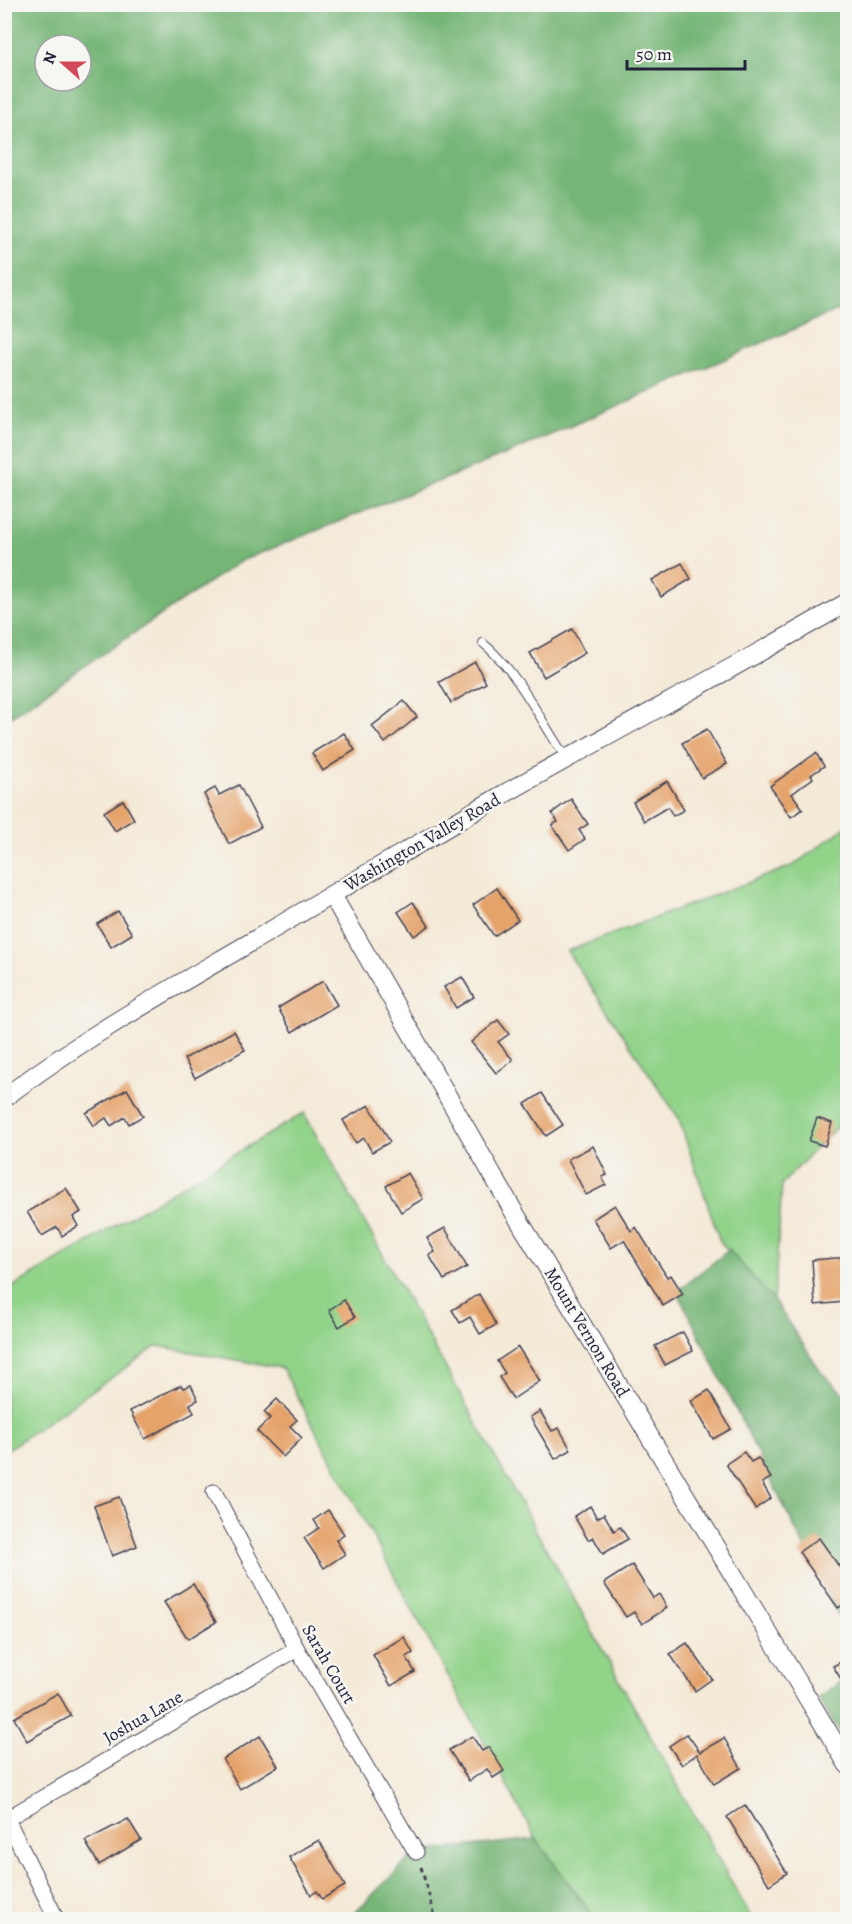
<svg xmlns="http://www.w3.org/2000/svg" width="852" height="1924" font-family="Alegreya,serif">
  <rect width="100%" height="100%" fill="#f6f6f2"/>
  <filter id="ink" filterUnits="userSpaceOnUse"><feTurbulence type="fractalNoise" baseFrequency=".0167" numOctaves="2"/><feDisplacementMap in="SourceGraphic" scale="12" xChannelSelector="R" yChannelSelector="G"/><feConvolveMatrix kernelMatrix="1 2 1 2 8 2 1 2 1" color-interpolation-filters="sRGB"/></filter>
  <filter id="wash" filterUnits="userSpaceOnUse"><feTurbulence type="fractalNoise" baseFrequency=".008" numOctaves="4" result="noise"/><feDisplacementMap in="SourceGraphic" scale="24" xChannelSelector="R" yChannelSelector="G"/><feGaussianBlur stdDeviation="1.35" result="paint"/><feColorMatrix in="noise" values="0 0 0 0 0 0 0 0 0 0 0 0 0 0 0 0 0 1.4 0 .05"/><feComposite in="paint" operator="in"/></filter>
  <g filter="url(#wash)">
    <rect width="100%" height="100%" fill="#f4ead8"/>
    <g fill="#92d38a" stroke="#5a7a62" stroke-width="1.5">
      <path d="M847,826V1116L782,1184L774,1301L720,1241L678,1117L567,951L792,866Z"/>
      <path d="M304,1113L752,1919H595L536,1839L282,1368L157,1346L5,1451L4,1292Z"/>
    </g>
    <g fill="#75b576" stroke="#4c6c58" stroke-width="1.5" fill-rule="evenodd">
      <path d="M5,4L847,5V306L509,453L241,561L5,720ZM45,45H81V81H45Z"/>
      <path d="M729,1250L774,1301L822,1373L847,1397V1633L677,1291Z"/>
      <path d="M847,1677V1744L818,1698Z"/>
      <path d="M536,1839L595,1919L347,1920L416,1852Z"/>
    </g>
    <g id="blocks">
      <g fill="#e5a36b">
        <path d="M682,563L691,579L661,597L652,580Z"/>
        <path d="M572,629L585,653L544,677L530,653Z"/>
        <path d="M475,662L486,683L451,703L439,682Z"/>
        <path d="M404,701L417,717L385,743L372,726Z"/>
        <path d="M707,729L727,764L702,778L682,743Z"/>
        <path d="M344,733L355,750L323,771L312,753Z"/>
        <path d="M816,753L824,766L811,775L813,778L792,794L803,809L791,817L770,786Z"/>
        <path d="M667,781L684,810L673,816L668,807L644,821L633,802Z"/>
        <path d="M239,785L261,827L229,844L204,794L215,788L219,795Z"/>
        <path d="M571,799L588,824L579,830L585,839L569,850L552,825L558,822L552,813Z"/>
        <path d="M123,800L134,819L115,831L104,812Z"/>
        <path d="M497,888L518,920L494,936L473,905Z"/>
        <path d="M413,902L429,926L414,936L398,912Z"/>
        <path d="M118,911L132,934L111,947L97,924Z"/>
        <path d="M462,977L474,997L456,1008L444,987Z"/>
        <path d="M323,981L337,1005L292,1032L278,1008Z"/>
        <path d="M498,1020L509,1034L498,1042L513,1060L496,1073L471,1042Z"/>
        <path d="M234,1031L245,1050L195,1078L184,1059Z"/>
        <path d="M127,1089L143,1116L129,1124L125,1117L111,1126L106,1118L94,1126L86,1113Z"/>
        <path d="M542,1093L563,1125L546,1136L525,1104Z"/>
        <path d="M369,1105L390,1142L372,1152L364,1138L356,1143L343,1120Z"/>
        <path d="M817,1118L832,1123L825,1146L809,1141Z"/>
        <path d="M593,1146L607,1175L602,1177L606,1185L586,1195L568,1159Z"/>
        <path d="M408,1173L423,1199L401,1212L386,1186Z"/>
        <path d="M66,1188L81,1212L73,1217L78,1226L62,1236L57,1227L42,1236L27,1212Z"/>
        <path d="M615,1205L631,1231L636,1227L667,1277L671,1275L683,1294L663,1306L624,1240L611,1248L593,1219Z"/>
        <path d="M445,1228L467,1267L444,1280L429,1255L435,1252L427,1238Z"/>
        <path d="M848,1257V1274L841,1275L844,1302L815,1305L812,1260Z"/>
        <path d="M479,1294L496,1325L480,1334L470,1317L460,1323L452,1310Z"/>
        <path d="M344,1300L355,1317L339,1327L329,1310Z"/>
        <path d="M683,1332L693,1351L665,1365L655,1346Z"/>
        <path d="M518,1347L540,1381L513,1399L499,1377L505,1373L497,1361Z"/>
        <path d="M181,1385L183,1388L191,1385L198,1400L190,1404L194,1413L145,1439L130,1411Z"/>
        <path d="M709,1390L731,1429L713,1439L691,1401Z"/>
        <path d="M277,1399L297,1420L290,1426L302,1438L283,1457L257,1431L270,1418L264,1412Z"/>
        <path d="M540,1411L552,1431L559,1428L571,1450L555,1459L530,1417Z"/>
        <path d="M744,1452L751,1462L758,1458L771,1478L762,1483L771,1498L755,1509L726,1464Z"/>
        <path d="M119,1497L137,1546L112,1556L94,1506Z"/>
        <path d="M590,1506L597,1518L604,1514L614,1531L620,1527L628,1539L603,1554L593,1537L588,1540L574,1516Z"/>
        <path d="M328,1510L344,1534L336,1540L345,1554L324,1568L304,1538L319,1528L314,1520Z"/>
        <path d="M819,1538L848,1579V1602L838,1608L799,1552Z"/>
        <path d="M632,1565L653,1598L659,1594L667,1608L642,1624L634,1612L626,1617L604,1583Z"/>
        <path d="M193,1584L216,1622L188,1639L164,1602Z"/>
        <path d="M404,1637L413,1653L406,1657L415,1672L391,1686L373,1655Z"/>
        <path d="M687,1643L712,1679L695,1691L670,1654Z"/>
        <path d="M848,1658V1691L833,1666Z"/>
        <path d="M58,1693L71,1716L27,1741L14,1718Z"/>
        <path d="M687,1734L700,1752L724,1738L741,1768L714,1784L697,1754L682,1765L669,1746Z"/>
        <path d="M260,1736L278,1766L240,1789L223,1759Z"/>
        <path d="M472,1736L482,1751L489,1747L504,1771L493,1778L487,1769L469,1781L449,1750Z"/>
        <path d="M745,1805L787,1873L769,1885L727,1817Z"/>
        <path d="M128,1819L141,1840L99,1865L85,1841Z"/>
        <path d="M319,1840L345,1886L322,1899L317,1891L311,1895L289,1857Z"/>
      </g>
    </g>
  </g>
  <g filter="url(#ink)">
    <use href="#blocks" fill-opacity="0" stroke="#424053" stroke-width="1.5"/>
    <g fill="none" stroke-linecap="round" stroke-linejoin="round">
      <g stroke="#424053" stroke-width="10">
        <path id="service" d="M483,643C519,673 540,720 566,758"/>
      </g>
      <g stroke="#424053" stroke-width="17">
        <g id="minor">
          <path d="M214,1492L297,1649L416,1852"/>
          <path d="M4,1813L57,1920"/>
          <path d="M8,1818L297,1649"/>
        </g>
      </g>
      <g stroke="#424053" stroke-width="20">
        <g id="tertiary">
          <path d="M332,895L514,1212L848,1765"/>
          <path d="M4,1098C89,1033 184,982 275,928C351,883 428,838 504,794C618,729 734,668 848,602"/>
        </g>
      </g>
      <path stroke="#424053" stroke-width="3" stroke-dasharray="4.5 4.5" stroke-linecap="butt" d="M421,1867L436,1920"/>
      <use href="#service" stroke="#fff" stroke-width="8"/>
      <use href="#minor" stroke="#fff" stroke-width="15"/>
      <use href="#tertiary" stroke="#fff" stroke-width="18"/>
    </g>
  </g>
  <g text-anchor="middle" stroke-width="5" stroke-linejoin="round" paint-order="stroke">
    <g font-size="18" fill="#22223b" stroke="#f6f6f2">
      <text transform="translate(422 842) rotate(-30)" y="6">Washington Valley Road</text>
      <text transform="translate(587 1332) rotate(59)" y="6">Mount Vernon Road</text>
      <text transform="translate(329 1664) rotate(60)" y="6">Sarah Court</text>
      <text transform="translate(143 1717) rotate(-30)" y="6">Joshua Lane</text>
    </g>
  </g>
  <rect width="852" height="1924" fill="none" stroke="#f6f6f2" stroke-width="24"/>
  <g transform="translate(63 63) rotate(291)"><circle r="28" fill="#f6f6f2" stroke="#a1a1a9" stroke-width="1.5"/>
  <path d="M0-4.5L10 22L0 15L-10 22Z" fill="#d1495b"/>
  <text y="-9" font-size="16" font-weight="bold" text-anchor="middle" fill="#22223b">N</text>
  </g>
  <path d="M627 60v9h118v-9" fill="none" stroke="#22223b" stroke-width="3"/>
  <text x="636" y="60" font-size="18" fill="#22223b" stroke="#f6f6f2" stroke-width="4.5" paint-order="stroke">50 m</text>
</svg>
